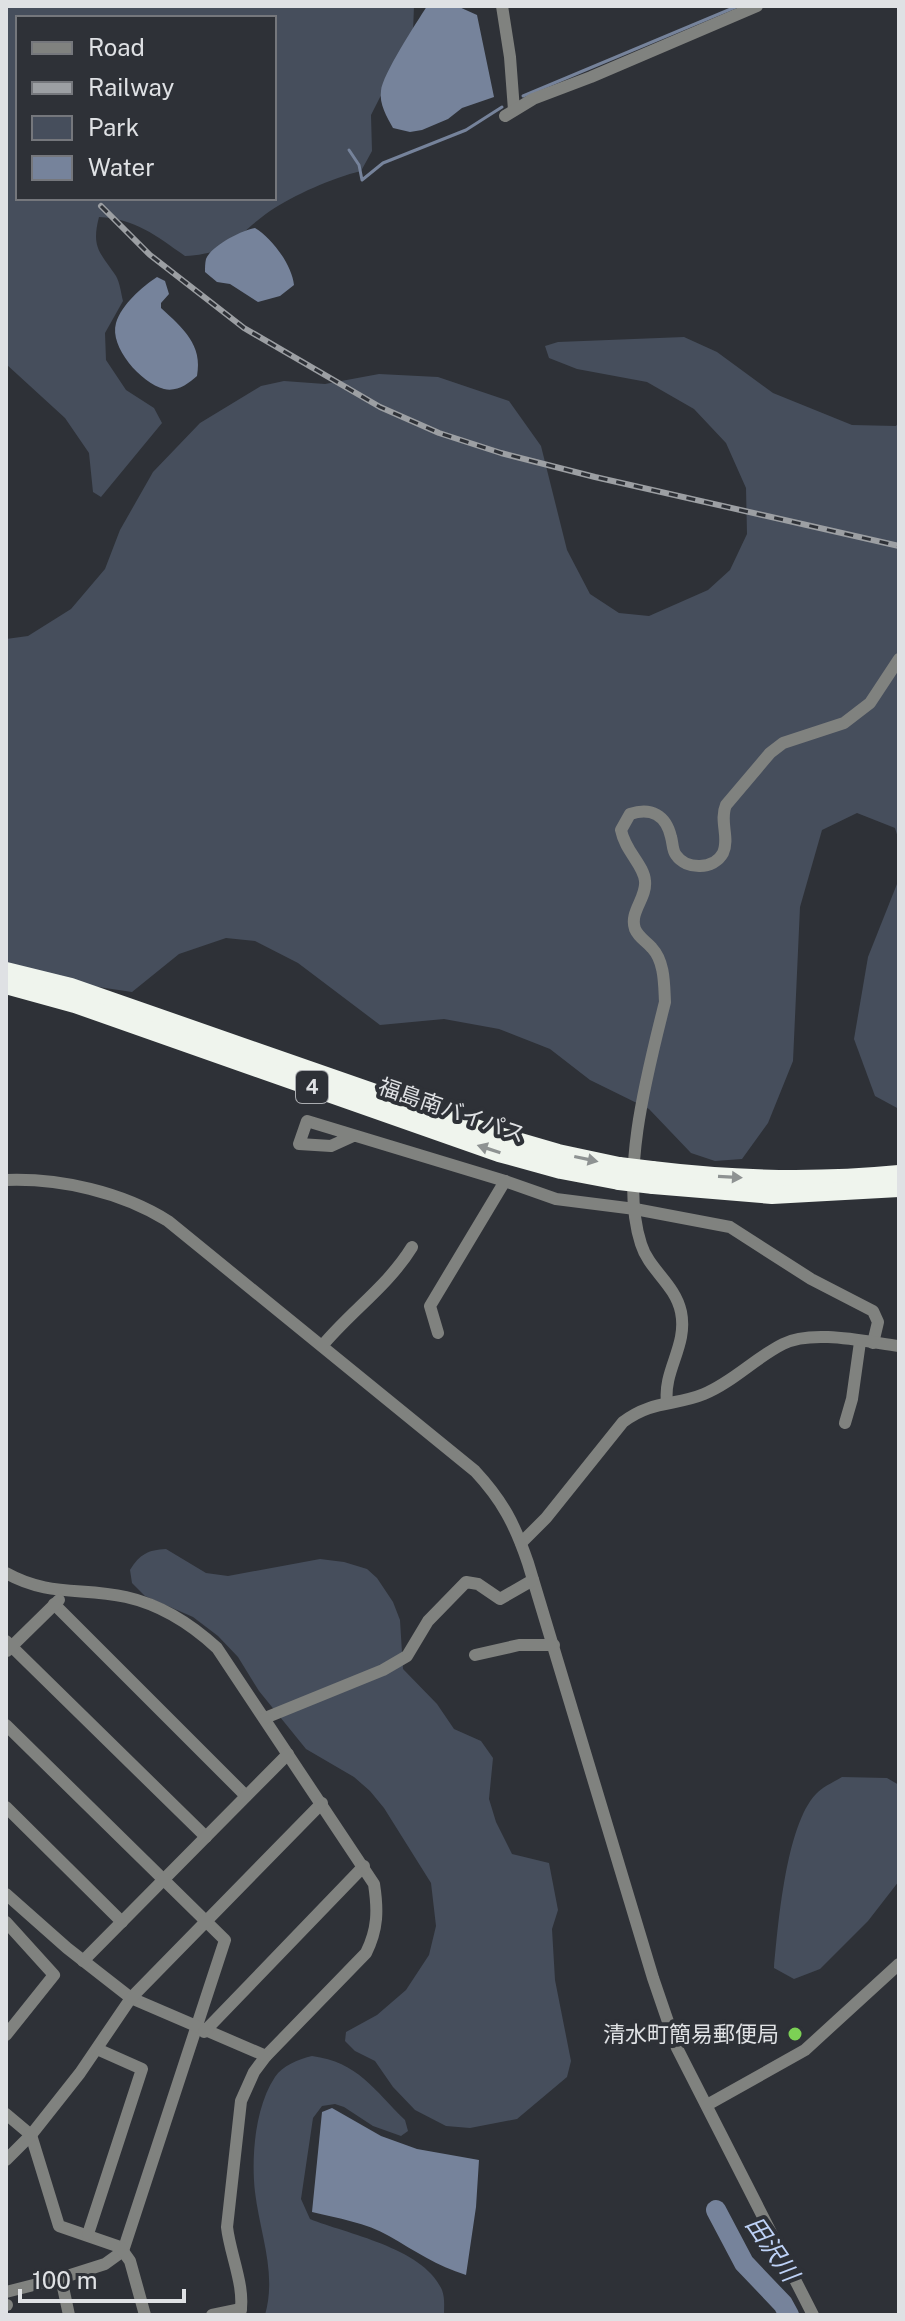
<svg xmlns="http://www.w3.org/2000/svg" width="905" height="2321" font-family="'Public Sans','Noto Sans JP',sans-serif">
  <rect width="100%" height="100%" fill="#2e3137"/>
  <g fill="#464e5c" fill-rule="evenodd">
    <path d="M6,6H414L413,32L371,115L372,151L361,171C332,178 294,195 270,211C233,237 234,253 185,256C155,235 136,219 99,217C91,248 100,252 116,276C120,283 121,293 123,301L105,333L106,360L126,390L154,408L162,423L101,497L93,492L89,453L65,418L6,364ZM18,18H274V198H18Z"/>
    <path d="M684,337L717,352L773,393L852,425L896,426L899,422V841L895,828L857,813L822,830L800,907L793,1061L768,1123L742,1159L715,1161L691,1153L649,1109L590,1080L550,1049L499,1029L444,1019L380,1025L298,963L255,941L226,938L179,954L132,992L38,978L6,962V639L28,636L71,609L105,569L120,530L153,472L200,423L261,386L284,381L325,384L379,374L438,377L509,401L541,446L567,550L590,594L619,613L649,616L708,590L730,570L747,534L746,488L726,443L694,409L647,382L577,369L549,358L545,346L558,342Z"/>
    <path d="M899,879V1109L875,1096L854,1039L868,957Z"/>
    <path d="M166,1549L206,1573L228,1576L320,1559L344,1562L367,1569L377,1578L393,1602L400,1620L403,1669L437,1704L454,1729L481,1741L493,1758L489,1799L496,1822L512,1854L549,1863L558,1910L552,1929L555,1980L571,2061L567,2077L517,2119L470,2128L446,2126L415,2110L393,2087L375,2061L355,2051L345,2041L346,2032L377,2015L406,1990L429,1955L436,1926L431,1883L384,1808L370,1791L354,1777L306,1749L259,1691L238,1657L218,1636L193,1617L145,1596L132,1583L130,1570C140,1554 148,1550 166,1549Z"/>
    <path d="M842,1777L887,1778L899,1785V1881L868,1921L820,1969L794,1979L774,1968C778,1925 786,1825 816,1794C822,1787 834,1782 842,1777Z"/>
    <path d="M312,2056C358,2062 374,2090 405,2120L408,2131L401,2136L373,2126L344,2107L335,2104L322,2106L313,2118L301,2199L310,2219C347,2234 424,2248 442,2290C445,2298 444,2307 444,2315H265C277,2273 260,2234 255,2192C251,2157 255,2107 275,2077C282,2066 299,2059 312,2056Z"/>
  </g>
  <g fill="#76839b">
    <path d="M427,6H457L477,15L494,97L462,108L448,119L422,130L410,132L393,128C387,117 379,104 381,91C382,75 417,22 427,6Z"/>
    <path d="M255,228C272,238 292,265 294,285L280,296L258,302L230,284L217,282L205,272C205,268 205,263 206,259C211,246 242,230 255,228Z"/>
    <path d="M157,277L165,281L169,294L161,303V308C183,328 203,345 197,376C188,384 177,392 164,389C141,383 109,347 116,323C122,304 142,287 157,277Z"/>
    <path d="M332,2108L381,2136L417,2149L479,2160L476,2207L466,2275C437,2266 415,2251 389,2236C367,2223 337,2218 312,2212L322,2112Z"/>
  </g>
  <g fill="none" stroke-linecap="round" stroke-linejoin="round">
    <g stroke="#76839b" stroke-width="3">
      <path d="M523,96L738,6"/>
      <path d="M349,150L359,165L362,180L383,163L466,130L502,107"/>
    </g>
    <path stroke="#76839b" stroke-width="20" d="M716,2210L744,2263L783,2304L789,2315"/>
    <g stroke="#80827f" stroke-width="12">
      <path d="M502,6L510,57L514,110"/>
      <path d="M505,116L533,99L591,77L757,6"/>
      <path d="M353,1136L331,1146L299,1144L307,1121L505,1181L556,1199L635,1209L730,1227L811,1279L873,1311L878,1322L873,1343"/>
      <path d="M6,1180C60,1178 122,1192 168,1221L475,1471C503,1501 515,1525 528,1563L653,1978L677,2048L813,2315"/>
      <path d="M438,1333L430,1306L505,1181"/>
      <path d="M322,1346C351,1311 388,1286 412,1247"/>
      <path d="M667,1402C663,1370 688,1346 681,1312C675,1284 649,1270 641,1244C619,1177 648,1070 665,1002C664,985 665,962 652,948C646,941 639,938 635,929C629,912 647,898 645,881C644,865 625,851 621,830L630,814C651,807 666,815 671,837C673,843 672,850 676,855C686,870 714,870 723,853C730,838 719,821 726,805L770,753L783,743L844,723L870,703L899,659"/>
      <path d="M845,1423L852,1399L860,1342"/>
      <path d="M521,1543L546,1518L623,1422C652,1400 675,1406 704,1394C733,1382 755,1358 783,1344C812,1329 867,1342 899,1346"/>
      <path d="M6,1573C49,1597 82,1587 126,1597C162,1605 191,1624 217,1648L374,1884C378,1910 378,1929 366,1953L266,2056L254,2072L241,2101L227,2227C230,2255 246,2287 240,2315"/>
      <path d="M54,1604L246,1796"/>
      <path d="M6,1641L206,1837"/>
      <path d="M7,1651L59,1600"/>
      <path d="M475,1655L519,1645H554"/>
      <path d="M265,1718L383,1670L407,1656L428,1621L466,1582L478,1584L500,1599L533,1580"/>
      <path d="M6,1725L225,1940L123,2251L105,2264L61,2278L69,2315"/>
      <path d="M6,1807L122,1922"/>
      <path d="M6,1894L67,1948L131,1998L266,2056"/>
      <path d="M6,1922L54,1975L6,2035"/>
      <path d="M83,1961L288,1754"/>
      <path d="M204,2032L364,1866"/>
      <path d="M707,2105L805,2050L899,1964"/>
      <path d="M6,2114L31,2135L59,2226L120,2247L130,2261L145,2315"/>
      <path d="M6,2160L31,2135L80,2073L131,1998L322,1803"/>
      <path d="M88,2234L142,2069L97,2049"/>
      <path d="M6,2292L61,2278"/>
      <path d="M6,2305H7"/>
      <path d="M212,2315L241,2309"/>
    </g>
    <g stroke="#eff4ed" stroke-width="18">
      <path d="M6,971L71,987L496,1135L558,1153L619,1166"/>
      <path d="M6,985L75,1004L499,1153L561,1170L619,1181"/>
      <path d="M652,1170C734,1180 816,1182 899,1174"/>
      <path d="M653,1185L772,1195L899,1188"/>
    </g>
    <g stroke="#9c9fa3" stroke-width="6">
      <path id="rail" d="M101,206L150,255L244,328L380,407L439,433L501,453L595,477L899,546"/>
    </g>
    <use href="#rail" stroke="#2e3137" stroke-width="3" stroke-dasharray="9" stroke-linecap="butt"/>
    <g stroke="#eff4ed" stroke-width="18">
      <path d="M619,1166L652,1170"/>
      <path d="M619,1181L653,1185"/>
    </g>
  </g>
  <defs><path id="oneway-solid" d="M-6-.8H1V-3.2L6.5 0L1 3.2V.8H-6Z" transform="scale(2)"/></defs>
  <g fill="#8e9292">
    <use href="#oneway-solid" transform="translate(489 1149) rotate(-162)"/>
    <use href="#oneway-solid" transform="translate(586 1159) rotate(12)"/>
    <use href="#oneway-solid" transform="translate(730 1177) rotate(3)"/>
  </g>
  <circle fill="#7cd155" stroke="#2e3137" stroke-width="3" cx="795" cy="2034" r="8"/>
  <g text-anchor="middle" stroke-width="8" stroke-linejoin="round" paint-order="stroke">
    <rect fill="#2e3137" stroke="#aaacb0" stroke-width="2" x="296" y="1071" width="32" height="32" rx="6"/>
    <g font-size="20" font-weight="bold" fill="#dfe1e4">
      <text x="312" y="1094">4</text>
    </g>
    <g font-size="22" fill="#dfe1e4" stroke="#2e3137">
      <text transform="translate(452 1110) rotate(19)" y="8">福島南バイパス</text>
    </g>
    <g font-size="22" fill="#dfe1e4" stroke="#2e3137" text-anchor="end">
      <text x="779" y="2042">清水町簡易郵便局</text>
    </g>
    <g font-size="24" font-style="italic" fill="#bed2f7" stroke="#2e3137">
      <text transform="translate(772 2249) rotate(55)" y="8">田沢川</text>
    </g>
  </g>
  <rect width="905" height="2321" fill="none" stroke="#dfe1e4" stroke-width="16"/>
  <rect x="16" y="16" width="260" height="184" fill="#2e3137" stroke="#75777c" stroke-width="2"/>
  <rect x="32" y="42" width="40" height="12" fill="#80827f" stroke="#75777c" stroke-width="2"/>
  <text x="88" y="56" font-size="24" fill="#dfe1e4">Road</text>
  <rect x="32" y="82" width="40" height="12" fill="#9c9fa3" stroke="#75777c" stroke-width="2"/>
  <text x="88" y="96" font-size="24" fill="#dfe1e4">Railway</text>
  <rect x="32" y="116" width="40" height="24" fill="#464e5c" stroke="#75777c" stroke-width="2"/>
  <text x="88" y="136" font-size="24" fill="#dfe1e4">Park</text>
  <rect x="32" y="156" width="40" height="24" fill="#76839b" stroke="#75777c" stroke-width="2"/>
  <text x="88" y="176" font-size="24" fill="#dfe1e4">Water</text>
  <path d="M20 2289v12h164v-12" fill="none" stroke="#dfe1e4" stroke-width="4"/>
  <text x="32" y="2289" font-size="24" fill="#dfe1e4" stroke="#2e3137" stroke-width="6" paint-order="stroke">100 m</text>
</svg>
